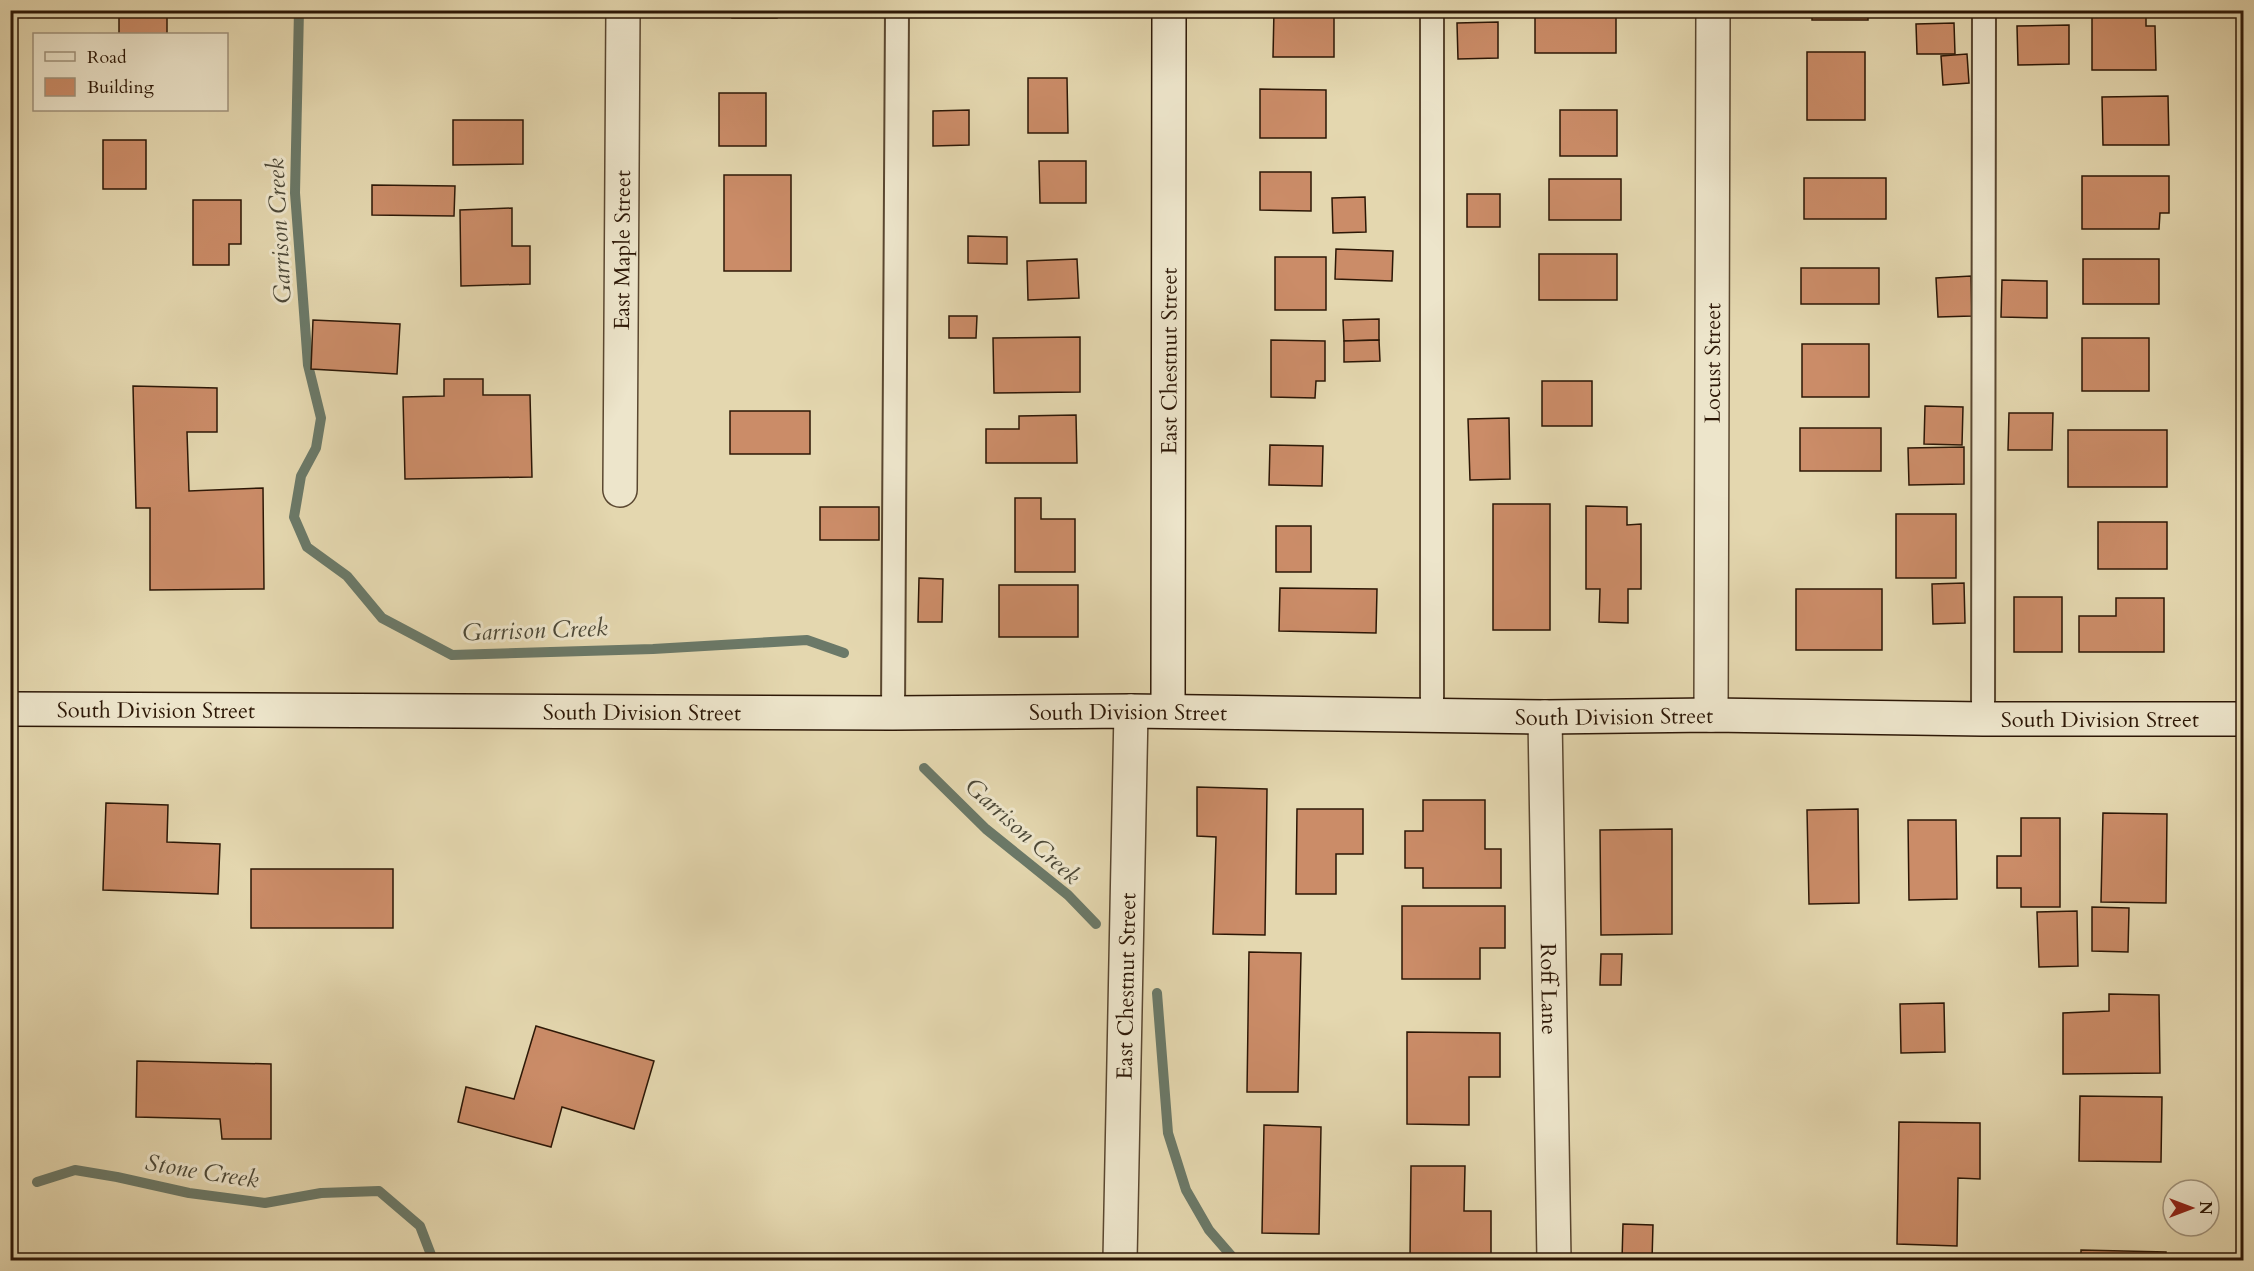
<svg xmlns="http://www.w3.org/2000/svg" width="2254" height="1271" font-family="Cardo,serif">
  <rect width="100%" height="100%" fill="#e4d7af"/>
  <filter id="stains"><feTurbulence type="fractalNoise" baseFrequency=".00333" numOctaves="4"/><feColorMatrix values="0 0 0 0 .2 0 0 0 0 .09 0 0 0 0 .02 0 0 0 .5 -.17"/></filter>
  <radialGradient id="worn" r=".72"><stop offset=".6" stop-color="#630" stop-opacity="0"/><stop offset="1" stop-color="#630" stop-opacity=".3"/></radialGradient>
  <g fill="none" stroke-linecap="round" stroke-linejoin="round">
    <g stroke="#6b7968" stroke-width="10">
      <path d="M299,10L295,193L308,365L321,418L316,448L301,476L294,517L307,547L347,576L382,618L452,655L653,649L807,640L844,653"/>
      <path d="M924,768L986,829L1068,895L1096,924"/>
      <path d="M1157,993L1168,1133L1186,1190L1209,1230L1235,1260"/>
      <path d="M37,1182L75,1170L117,1177L189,1193L265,1203L321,1193L379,1191L420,1226L433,1260"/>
    </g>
  </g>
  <g fill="#cb8c68" stroke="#2c1706" stroke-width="1.5">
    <rect x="119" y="10" width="48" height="24"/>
    <rect x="732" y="10" width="45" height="8"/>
    <rect x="1005" y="10" width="64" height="2"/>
    <path d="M1274,10H1334V57H1273Z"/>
    <path d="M1363,10H1402V14L1363,15Z"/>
    <rect x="1535" y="10" width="81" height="43"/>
    <rect x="1812" y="10" width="56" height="10"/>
    <path d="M2092,10H2146V26H2155L2156,70H2092Z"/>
    <path d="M1498,22V58L1458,59L1457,23Z"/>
    <path d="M1954,23L1955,54H1917L1916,24Z"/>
    <path d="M2069,25V64L2018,65L2017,26Z"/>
    <rect x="1807" y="52" width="58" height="68"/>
    <path d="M1967,54L1969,83L1943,85L1941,56Z"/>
    <path d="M1028,78H1067L1068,133H1028Z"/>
    <path d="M1260,89L1326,90V138H1260Z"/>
    <rect x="719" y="93" width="47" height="53"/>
    <path d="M2168,96L2169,145H2103L2102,97Z"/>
    <path d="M969,110V145L933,146V111Z"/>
    <rect x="1560" y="110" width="57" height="46"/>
    <path d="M453,120H523V164L453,165Z"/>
    <rect x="103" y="140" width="43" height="49"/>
    <path d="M1039,161H1086V203H1040Z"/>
    <path d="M1260,172H1311V211L1260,210Z"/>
    <rect x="724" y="175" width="67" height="96"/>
    <path d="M2082,176H2169V213H2160L2159,229H2082Z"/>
    <rect x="1804" y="178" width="82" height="41"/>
    <rect x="1549" y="179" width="72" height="41"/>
    <path d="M372,185L455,186L454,216L372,215Z"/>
    <rect x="1467" y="194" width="33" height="33"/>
    <path d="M1365,197L1366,232L1333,233L1332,198Z"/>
    <path d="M193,200H241V244H229V265H193Z"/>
    <path d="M512,208V246H530V284L461,286L460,210Z"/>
    <path d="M968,236L1007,237V264L968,263Z"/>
    <path d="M1336,249L1393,251L1392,281L1335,279Z"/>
    <rect x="1539" y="254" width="78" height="46"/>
    <rect x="1275" y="257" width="51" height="53"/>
    <path d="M1077,259L1079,298L1028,300L1027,261Z"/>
    <rect x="2083" y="259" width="76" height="45"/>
    <rect x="1801" y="268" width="78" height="36"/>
    <path d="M1971,276L1972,316L1938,317L1936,278Z"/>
    <path d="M2002,280L2047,281V318L2001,317Z"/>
    <path d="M949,316H977L976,338H949Z"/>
    <path d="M1379,319V340L1344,341L1343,320Z"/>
    <path d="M313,320L400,324L397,374L311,369Z"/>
    <path d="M1080,337V392L994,393L993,338Z"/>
    <rect x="2082" y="338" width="67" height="53"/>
    <path d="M1271,340L1325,341V381H1316L1315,398L1271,397Z"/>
    <path d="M1379,340L1380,361L1344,362V341Z"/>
    <rect x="1802" y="344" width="67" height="53"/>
    <path d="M444,379H483V395H530L532,477L405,479L403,397L444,396Z"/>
    <rect x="1542" y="381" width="50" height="45"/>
    <path d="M133,386L217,388V432H187L189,491L263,488L264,589L150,590V508H136Z"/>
    <path d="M1925,406L1963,407L1962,445L1924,444Z"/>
    <rect x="730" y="411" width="80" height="43"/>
    <path d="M2009,413H2053L2052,450H2008Z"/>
    <path d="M1076,415L1077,463H986V429H1019V416Z"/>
    <path d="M1509,418L1510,479L1470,480L1468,419Z"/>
    <rect x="1800" y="428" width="81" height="43"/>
    <rect x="2068" y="430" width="99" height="57"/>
    <path d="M1270,445L1323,446L1322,486L1269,485Z"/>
    <path d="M1964,447V484L1909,485L1908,448Z"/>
    <path d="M1015,498H1041V519H1075V572H1015Z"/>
    <rect x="1493" y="504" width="57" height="126"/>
    <path d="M1586,506L1627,507V525L1641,524V589H1628V623L1599,622L1600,589H1586Z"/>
    <rect x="820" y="507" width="59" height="33"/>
    <rect x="1896" y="514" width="60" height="64"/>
    <rect x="2098" y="522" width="69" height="47"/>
    <rect x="1276" y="526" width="35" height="46"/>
    <path d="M919,578L943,579L942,622H918Z"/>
    <path d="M1964,583L1965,623L1933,624L1932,584Z"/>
    <rect x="999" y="585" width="79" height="52"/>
    <path d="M1280,588L1377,589L1376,633L1279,631Z"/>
    <rect x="1796" y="589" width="86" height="61"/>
    <rect x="2014" y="597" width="48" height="55"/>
    <path d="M2116,598H2164V652H2079V616H2116Z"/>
    <path d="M1197,787L1267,789L1265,935L1213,934L1216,837L1197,836Z"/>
    <path d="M1423,800H1485V849H1501V888H1423V868H1405V831H1423Z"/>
    <path d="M106,803L168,805L167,842L220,844L218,894L103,890Z"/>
    <path d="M1297,809H1363V854H1336V894H1296Z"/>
    <path d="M1858,809L1859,903L1809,904L1807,810Z"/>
    <path d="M2103,813L2167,814L2166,903L2101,902Z"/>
    <path d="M2021,818H2060V907H2021V888H1997V856H2021Z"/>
    <path d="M1908,820H1956L1957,899L1909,900Z"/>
    <path d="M1672,829V934L1601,935L1600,830Z"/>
    <rect x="251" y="869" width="142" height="59"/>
    <path d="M1402,906H1505V948H1480V979H1402Z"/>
    <path d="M2092,907L2129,908L2128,952L2092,951Z"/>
    <path d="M2077,911L2078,966L2039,967L2037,912Z"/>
    <path d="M1249,952L1301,953L1298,1092H1247Z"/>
    <path d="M1601,954H1622L1621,985H1600Z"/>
    <path d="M2109,994L2159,995L2160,1073L2063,1074V1013L2109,1011Z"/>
    <path d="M1944,1003L1945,1052L1901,1053L1900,1004Z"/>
    <path d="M536,1026L654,1061L634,1129L562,1107L551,1147L458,1122L466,1087L514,1099Z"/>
    <path d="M1407,1032L1500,1033V1077H1469V1125L1407,1124Z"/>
    <path d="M137,1061L271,1064V1139H222L220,1119L136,1117Z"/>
    <path d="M2080,1096L2162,1097L2161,1162L2079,1161Z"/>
    <path d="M1899,1122L1980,1123V1179L1958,1178L1957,1246L1897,1244Z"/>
    <path d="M1264,1125L1321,1127L1319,1234L1262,1233Z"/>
    <path d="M1411,1166H1465L1464,1211H1491V1260H1410Z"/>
    <path d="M1623,1224L1653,1225L1652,1260H1622Z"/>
    <path d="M2081,1250L2166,1252V1260H2081Z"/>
  </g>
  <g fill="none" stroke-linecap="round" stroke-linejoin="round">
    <g stroke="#5a4730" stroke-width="26">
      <g id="lane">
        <path d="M893,713L897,10"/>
        <path d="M1432,716V10"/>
        <path d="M1983,719L1984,10"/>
      </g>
    </g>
    <g stroke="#5a4730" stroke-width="36">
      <g id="street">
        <path id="s1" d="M620,490L623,10"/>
        <path id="s2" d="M1711,715L1713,10"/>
        <path id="s3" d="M1545,717L1554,1260"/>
        <path id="s4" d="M1120,1260L1131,711"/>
      </g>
    </g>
    <g stroke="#2c1706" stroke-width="36">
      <g id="secondary">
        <path id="s5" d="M10,709L893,713L1131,711L1545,717L1711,715L1983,719H2244"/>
        <path id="s6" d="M1168,711L1169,10"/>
      </g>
    </g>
    <use href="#lane" stroke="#ede5cb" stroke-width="22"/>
    <use href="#street" stroke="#ede5cb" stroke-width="33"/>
    <use href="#secondary" stroke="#ede5cb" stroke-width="33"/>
  </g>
  <g text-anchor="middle" stroke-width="6" stroke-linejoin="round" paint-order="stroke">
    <g font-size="22" fill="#2c1706" stroke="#ede5cb">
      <text dy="8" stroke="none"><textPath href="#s1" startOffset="240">East Maple Street</textPath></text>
      <text dy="8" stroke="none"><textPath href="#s6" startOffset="350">East Chestnut Street</textPath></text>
      <text dy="8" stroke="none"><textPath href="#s2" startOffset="352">Locust Street</textPath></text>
      <text dy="8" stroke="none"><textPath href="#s5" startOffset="146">South Division Street</textPath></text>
      <text dy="8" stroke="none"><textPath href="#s5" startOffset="632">South Division Street</textPath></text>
      <text dy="8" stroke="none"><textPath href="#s5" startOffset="1118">South Division Street</textPath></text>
      <text dy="8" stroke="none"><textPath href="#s5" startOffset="1604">South Division Street</textPath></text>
      <text dy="8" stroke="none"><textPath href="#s5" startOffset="2090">South Division Street</textPath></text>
      <text dy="8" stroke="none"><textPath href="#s4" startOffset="274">East Chestnut Street</textPath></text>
      <text dy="8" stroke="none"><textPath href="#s3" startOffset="272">Roff Lane</textPath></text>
    </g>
    <g font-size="24" font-style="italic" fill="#4c4837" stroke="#ede5cb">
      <text transform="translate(279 231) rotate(-93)" y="8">Garrison Creek</text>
      <text transform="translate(535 630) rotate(-2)" y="8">Garrison Creek</text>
      <text transform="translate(1023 831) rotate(42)" y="8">Garrison Creek</text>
      <text transform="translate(202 1171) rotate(9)" y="8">Stone Creek</text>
    </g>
  </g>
  <rect width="2254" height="1271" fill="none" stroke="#e4d7af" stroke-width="36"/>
  <rect x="12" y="12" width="2230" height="1247" fill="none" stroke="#2c1706" stroke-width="3"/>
  <rect x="18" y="18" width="2218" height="1235" fill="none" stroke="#2c1706" stroke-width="1.5"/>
  <rect x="33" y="33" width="195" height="78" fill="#ede5cb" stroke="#a0937c" stroke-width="1.5"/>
  <rect x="45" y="52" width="30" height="9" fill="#ede5cb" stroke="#a0937c" stroke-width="1.5"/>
  <text x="87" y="63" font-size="18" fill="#2c1706">Road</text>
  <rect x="45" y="78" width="30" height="18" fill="#cb8c68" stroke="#a0937c" stroke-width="1.5"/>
  <text x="87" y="93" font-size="18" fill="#2c1706">Building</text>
  <g transform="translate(2191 1208) rotate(90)"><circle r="28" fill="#ede5cb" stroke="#a0937c" stroke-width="1.5"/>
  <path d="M0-4.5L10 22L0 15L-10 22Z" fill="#8f2418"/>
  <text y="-9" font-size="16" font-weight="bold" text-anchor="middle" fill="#2c1706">N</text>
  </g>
  <rect width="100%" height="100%" filter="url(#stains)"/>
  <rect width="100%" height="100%" fill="url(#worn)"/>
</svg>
